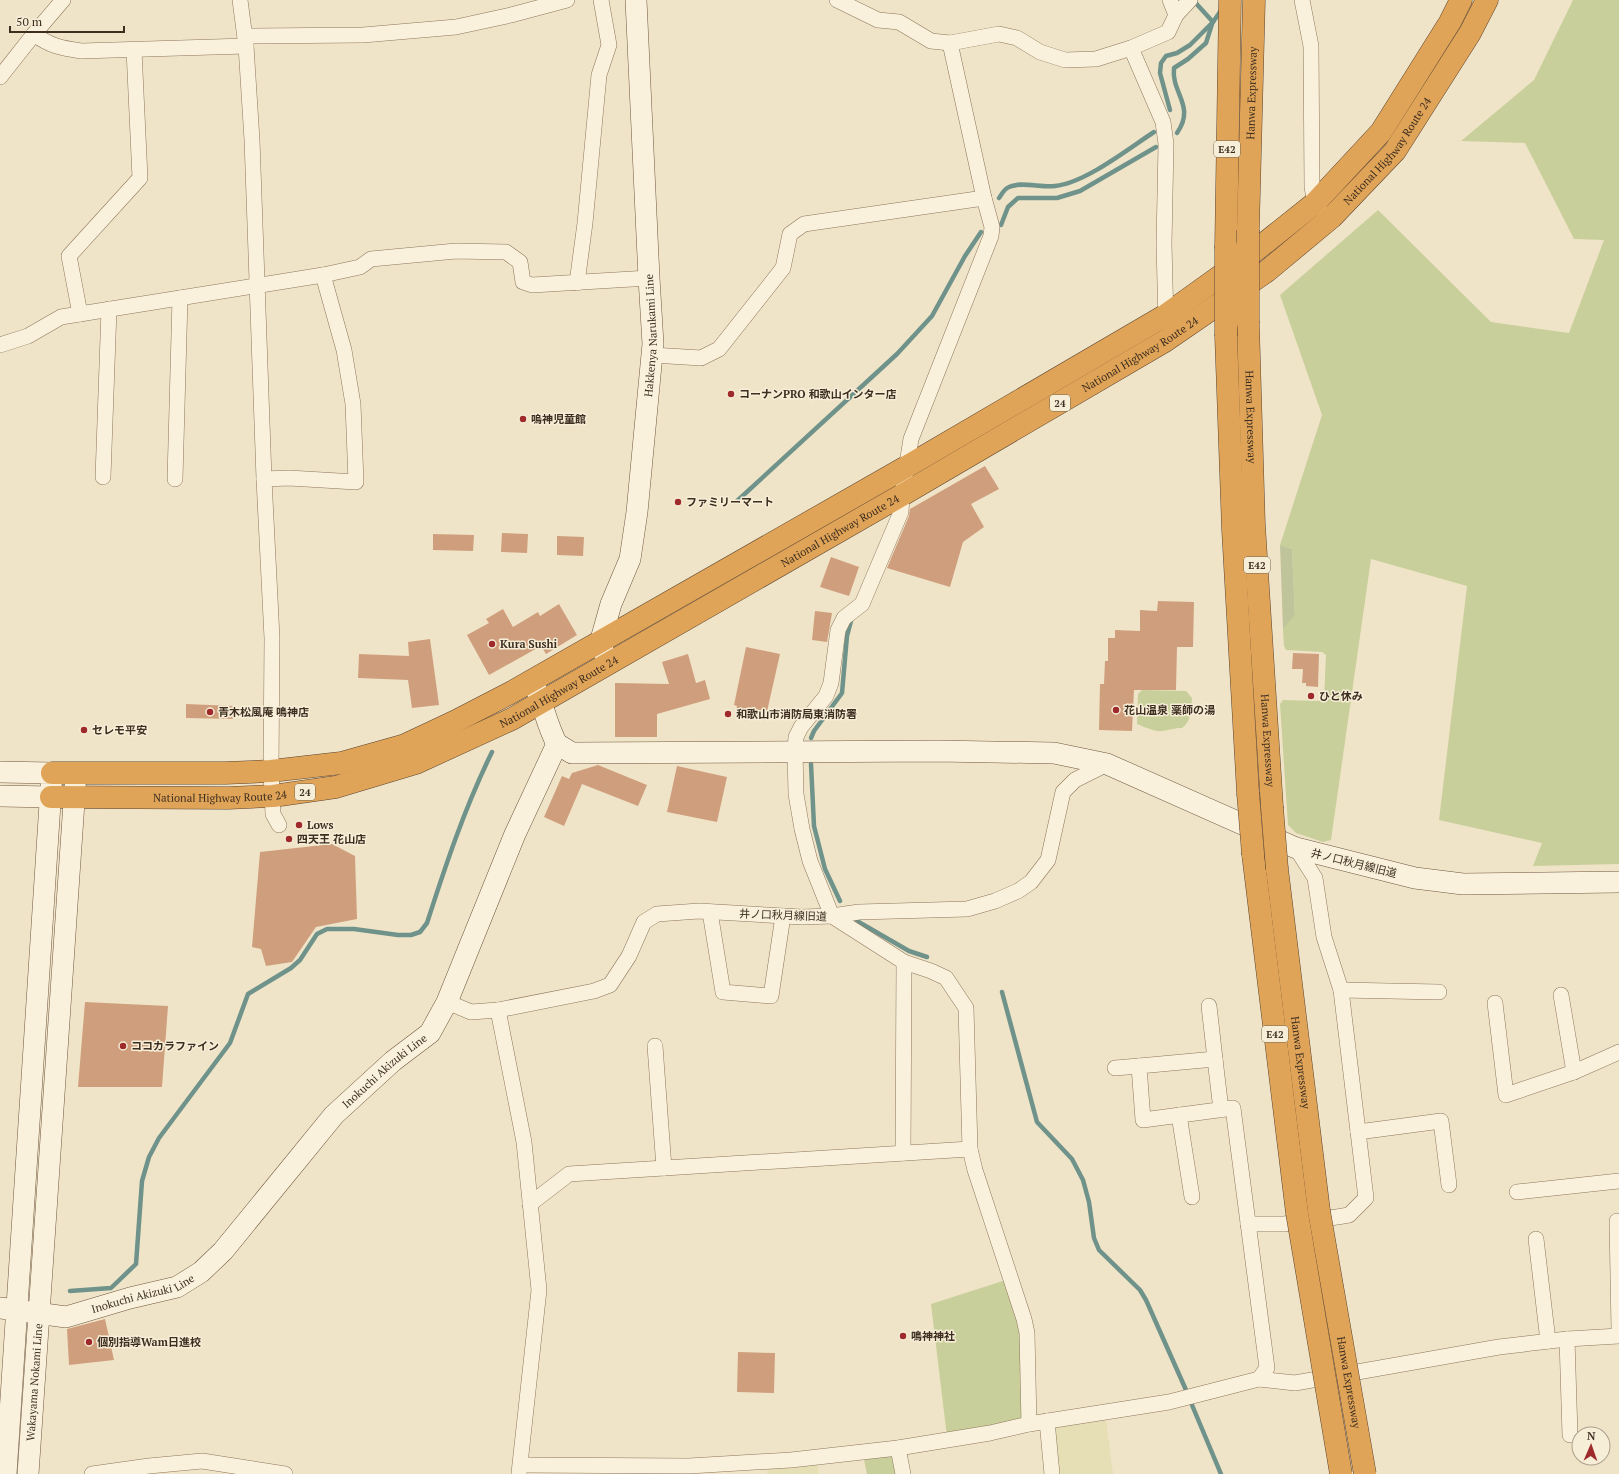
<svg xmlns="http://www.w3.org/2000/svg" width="1619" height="1474" font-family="'PT Serif','Noto Sans JP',serif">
  <rect width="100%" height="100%" fill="#f0e4c8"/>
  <g fill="#e6deb5">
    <path d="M1106,1419L1113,1474H1056L1051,1428Z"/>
    <path d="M818,1464L819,1474H767L768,1469Z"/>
  </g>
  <g fill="#c9cf9b">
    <path d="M1573,0H1619V864L1533,866L1542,843L1439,820L1467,586L1371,559L1331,840L1323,842L1296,833L1288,825L1280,704L1283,700L1321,701L1324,699L1326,655L1322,652L1286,650L1284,646L1283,629L1295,614L1292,549L1280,545L1322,415L1280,295L1378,210L1491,322L1569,333L1604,240L1574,239L1525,143L1461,141L1534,80Z"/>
    <path d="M1142,690L1186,691L1192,698C1191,710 1192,720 1182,728C1174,728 1170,730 1163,731C1155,732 1144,727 1137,724L1138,694Z"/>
    <path d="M1009,1279L1024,1324L1028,1422L947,1437L931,1304Z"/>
    <path d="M899,1451L904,1474H867L863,1455Z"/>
  </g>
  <path fill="#bfc49a" d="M1280,545L1292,549L1295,615L1283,629Z"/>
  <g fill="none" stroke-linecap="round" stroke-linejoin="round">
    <g stroke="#6f938a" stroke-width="4.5">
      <path d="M1193,0L1213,22"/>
      <path d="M1170,110L1160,73L1161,63L1166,56L1177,53L1190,45L1213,22L1222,9"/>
      <path d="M1177,133C1196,106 1171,93 1174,68L1188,59L1206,43L1212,24"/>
      <path d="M999,198C1002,194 1004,189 1009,187C1020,181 1042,188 1055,186C1085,183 1128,149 1154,132"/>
      <path d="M1001,225L1008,207L1018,198H1057L1080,191L1156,147"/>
      <path d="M737,501L897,354L932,316L965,256L981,232"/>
      <path d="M811,738L814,731L842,693L847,636L851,621"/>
      <path d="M811,764L814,826L825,869L840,901"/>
      <path d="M857,921L909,951L927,957"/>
      <path d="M1002,992L1037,1122L1072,1159L1083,1180L1089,1202L1094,1238L1099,1250L1140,1290L1146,1300L1186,1390"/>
      <path d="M70,1291L111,1288L136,1264L142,1181L149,1157L159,1138L230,1043L248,994L291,968L300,960L317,934L327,929H354L398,935H411L420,932L427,923C446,864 465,807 492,752"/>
      <path d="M1192,1405L1221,1474"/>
    </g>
  </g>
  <g fill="#cf9f7d">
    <path d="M985,466L999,489L971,504L984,527L963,542L950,587L887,568L909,516L910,509Z"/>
    <path d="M502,533L528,534L527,553L501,552Z"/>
    <path d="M433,534L474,535L473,551L433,550Z"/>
    <path d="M557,536L584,537L583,556L557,555Z"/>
    <path d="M831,557L859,567L849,596L820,587Z"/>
    <path d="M1158,601L1194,602L1193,647H1177L1176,690H1134L1132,731L1099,730L1100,684H1104L1105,661H1108V638H1115V630L1140,631V610L1157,611Z"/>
    <path d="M559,604L577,635L546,654L541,646L489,675L467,635L489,623L486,619L503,609L513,627L538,612L540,616Z"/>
    <path d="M815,611L832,613L827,642L812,640Z"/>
    <path d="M430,639L439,705L412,708L408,680L358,678L359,654L409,656L408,642Z"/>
    <path d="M746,647L780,654L766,716L760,714L759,719L743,715V713L736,711L737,706L734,705Z"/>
    <path d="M1293,653L1319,654L1318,687L1306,686V683H1302L1303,669H1292Z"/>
    <path d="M688,654L696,683L705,680L710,699L657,714V737H615V683L669,684L662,662Z"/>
    <path d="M186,704L234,706L233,719L186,718Z"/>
    <path d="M598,765L647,785L638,806L582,784L564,826L544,817L562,776L569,779L572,773Z"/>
    <path d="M677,766L727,777L717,822L667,812Z"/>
    <path d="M332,844L355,856L357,919L316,927L292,962L266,966L261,949L252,947L260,852Z"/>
    <path d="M85,1002L168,1006L162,1087H78Z"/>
    <path d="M105,1319L114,1360L69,1365L67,1329Z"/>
    <path d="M738,1352L775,1353L774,1393L737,1392Z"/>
  </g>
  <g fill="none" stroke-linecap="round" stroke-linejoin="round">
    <g stroke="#8d765c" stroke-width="16">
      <g id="street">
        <path d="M240,0L246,46L252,140L264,479L272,638L271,771L273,814L279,825"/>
        <path d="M837,0L878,20L899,22L931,41L950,43L999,34L1017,38L1040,52L1065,60L1096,59L1131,48L1168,32L1176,15L1190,0"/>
        <path d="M1170,0L1176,15"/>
        <path d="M1302,0L1311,46L1312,187L1315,203L1319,207"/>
        <path d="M34,34C50,46 61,48 81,51L246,46"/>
        <path d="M245,36L363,35L456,27L511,15L567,0"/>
        <path d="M950,43L984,198L992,227L991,236L911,439L902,495L901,512L862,604L844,618L838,630L831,683L826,696L801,727L796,737L795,751L796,794L802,829L810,861L832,916L904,962L931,971L946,978L966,1008L970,1149L975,1170L1024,1319L1027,1333L1029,1424"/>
        <path d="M1131,48L1163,122L1166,144L1164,244L1166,322"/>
        <path d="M0,77L34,34L63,0"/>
        <path d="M577,283L585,223L599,75L609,45L601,0"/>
        <path d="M80,314L69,256L140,178L134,50"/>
        <path d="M0,345L28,336L61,317L323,275L360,267L371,259L456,251L506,252L520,262L523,282L532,285L649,278"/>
        <path d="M652,355L701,358L719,349L783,268L790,234L804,224L984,198"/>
        <path d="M103,477L109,309"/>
        <path d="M175,479L180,298"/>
        <path d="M264,479L289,478L356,482L353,404L344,350L323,275"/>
        <path d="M710,912L723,992L771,996L783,916"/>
        <path d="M1341,990L1439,992"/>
        <path d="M1561,995L1574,1072"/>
        <path d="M447,1002L471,1012L498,1010L594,991L610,985L629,956L644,922L657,914L699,911L802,917L832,916L859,912L967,909L995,901L1018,891L1031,882L1048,860L1063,792L1075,780L1107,764"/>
        <path d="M1495,1003L1506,1095L1574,1072L1619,1052"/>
        <path d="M1209,1006L1215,1059"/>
        <path d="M498,1010L524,1142L539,1290L519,1473"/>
        <path d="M655,1046L664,1168"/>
        <path d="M1115,1068L1139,1066"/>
        <path d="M1221,1110L1215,1059L1139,1066L1143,1120L1233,1108L1267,1368L1259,1379"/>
        <path d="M1179,1115L1192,1197"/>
        <path d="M1358,1132L1441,1121L1449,1185"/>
        <path d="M903,1153L904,962"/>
        <path d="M1517,1192L1619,1181"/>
        <path d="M530,1204L569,1174L970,1149"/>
        <path d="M1617,1221L1619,1329"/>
        <path d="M1248,1224H1284L1337,1217L1349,1215L1366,1198L1341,990L1324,937L1315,878L1296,848"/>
        <path d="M1536,1239L1548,1341"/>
        <path d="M1567,1339L1570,1435"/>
        <path d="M1047,1421L1052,1474"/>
        <path d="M898,1448L903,1474"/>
        <path d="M521,1465L689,1466L791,1460L898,1448L990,1433L1029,1424L1169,1402L1259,1379L1295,1383L1499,1347L1567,1339L1619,1336"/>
        <path d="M92,1474L149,1466L202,1461L285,1474"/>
      </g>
    </g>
    <g stroke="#6f573f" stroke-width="22">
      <g id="secondary">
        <path id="s1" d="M604,653L600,643L611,604L630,559L637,512L653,344L649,278L636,0"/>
        <path d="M535,687C544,706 547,726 557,744"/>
        <path d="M557,744L572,753L938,751L1054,753L1107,764L1296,848L1415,878L1463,884L1619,882"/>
        <path d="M0,772L52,773L6,1474"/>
        <path d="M0,796L51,797"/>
        <path id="s2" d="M0,1308L66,1317L130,1298L177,1287L201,1272L223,1251L334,1115L393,1061L430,1033L447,1002L515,834L557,744"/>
        <path id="s3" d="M28,1474L76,773"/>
      </g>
    </g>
    <g stroke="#5b4430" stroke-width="23">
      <g id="highway">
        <path id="s4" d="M1248,230L1254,0"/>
        <path d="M1226,246L1230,0"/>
        <path id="s5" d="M1248,323L1254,525L1272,807"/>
        <path d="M1226,336L1233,530L1248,793"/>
        <path d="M52,773H225L271,771L341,763L405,745L454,722L512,692L906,467L1166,315L1251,254L1315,203L1381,132L1450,22L1461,0"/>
        <path id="s6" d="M51,797L228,798L273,796L336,787L416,763L512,719L902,495L1165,341L1267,271L1332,217L1395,151L1470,33L1487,0"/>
        <path d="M1253,854L1297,1213"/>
        <path id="s7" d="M1277,869L1319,1211"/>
      </g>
    </g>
    <use href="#street" stroke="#faf1dc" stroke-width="15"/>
    <use href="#secondary" stroke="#faf1dc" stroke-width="21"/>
    <use href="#highway" stroke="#e0a458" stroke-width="22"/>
    <g stroke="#5b4430" stroke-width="23" stroke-linecap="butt">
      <g id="highway-bridge">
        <path d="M1248,230V323"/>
        <path d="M1226,336V246"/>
        <path d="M1248,793L1253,854"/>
        <path d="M1272,807L1277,869"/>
        <path id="s8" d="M1319,1211L1365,1474"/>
        <path d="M1297,1213L1341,1474"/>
      </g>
    </g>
    <use href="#highway-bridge" stroke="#e0a458" stroke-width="22"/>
  </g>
  <g fill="#9e2a2b" stroke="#f7eed8" stroke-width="1.5">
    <circle cx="731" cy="394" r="4"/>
    <circle cx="523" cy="419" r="4"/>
    <circle cx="678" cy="502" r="4"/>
    <circle cx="492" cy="644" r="4"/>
    <circle cx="1311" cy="696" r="4"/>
    <circle cx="1116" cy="710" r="4"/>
    <circle cx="210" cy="712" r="4"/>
    <circle cx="728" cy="714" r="4"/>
    <circle cx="84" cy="730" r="4"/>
    <circle cx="299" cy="825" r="4"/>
    <circle cx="289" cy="839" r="4"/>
    <circle cx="123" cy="1046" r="4"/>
    <circle cx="903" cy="1336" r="4"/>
    <circle cx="89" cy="1342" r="4"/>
  </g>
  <g text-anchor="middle" stroke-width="3" stroke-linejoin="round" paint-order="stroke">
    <g fill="#f7eed8" stroke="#756857" stroke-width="1">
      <rect x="1214" y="141" width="26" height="16" rx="3"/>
      <rect x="1050" y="395" width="20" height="16" rx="3"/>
      <rect x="1244" y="557" width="26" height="16" rx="3"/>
      <rect x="295" y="784" width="20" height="16" rx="3"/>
      <rect x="1262" y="1026" width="26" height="16" rx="3"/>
    </g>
    <g font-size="10" font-weight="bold" fill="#3d2e20">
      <text x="1227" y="153">E42</text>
      <text x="1060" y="407">24</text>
      <text x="1257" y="569">E42</text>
      <text x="305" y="796">24</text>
      <text x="1275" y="1038">E42</text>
    </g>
    <g font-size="11" fill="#3d2e20" stroke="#f7eed8">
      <text dy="4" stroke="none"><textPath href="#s4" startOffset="137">Hanwa Expressway</textPath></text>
      <text dy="4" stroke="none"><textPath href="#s6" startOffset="1524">National Highway Route 24</textPath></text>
      <text dy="4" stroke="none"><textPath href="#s1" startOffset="325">Hakkenya Narukami Line</textPath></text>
      <text dy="4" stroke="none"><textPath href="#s6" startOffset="1201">National Highway Route 24</textPath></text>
      <text dy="4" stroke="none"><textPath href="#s5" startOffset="94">Hanwa Expressway</textPath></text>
      <text dy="4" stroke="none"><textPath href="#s6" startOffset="853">National Highway Route 24</textPath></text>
      <text dy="4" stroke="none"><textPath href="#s6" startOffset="529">National Highway Route 24</textPath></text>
      <text dy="4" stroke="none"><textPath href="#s5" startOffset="418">Hanwa Expressway</textPath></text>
      <text dy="4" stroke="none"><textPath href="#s6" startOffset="169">National Highway Route 24</textPath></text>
      <text transform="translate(1354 863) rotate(14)" y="4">井ノ口秋月線旧道</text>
      <text transform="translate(783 915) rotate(2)" y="4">井ノ口秋月線旧道</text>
      <text dy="4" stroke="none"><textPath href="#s7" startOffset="195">Hanwa Expressway</textPath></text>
      <text dy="4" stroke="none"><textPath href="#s2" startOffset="483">Inokuchi Akizuki Line</textPath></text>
      <text dy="4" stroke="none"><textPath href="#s2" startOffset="147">Inokuchi Akizuki Line</textPath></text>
      <text dy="4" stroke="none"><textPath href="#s3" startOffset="92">Wakayama Nokami Line</textPath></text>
      <text dy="4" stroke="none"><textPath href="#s8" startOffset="174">Hanwa Expressway</textPath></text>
    </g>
    <g font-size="11" font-weight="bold" fill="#3d2e20" stroke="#f7eed8" text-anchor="start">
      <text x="739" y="398">コーナンPRO 和歌山インター店</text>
      <text x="531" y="423">嗚神児童館</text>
      <text x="686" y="506">ファミリーマート</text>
      <text x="500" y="648">Kura Sushi</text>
      <text x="1319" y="700">ひと休み</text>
      <text x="1124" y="714">花山温泉 薬師の湯</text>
      <text x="218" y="716">青木松風庵 鳴神店</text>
      <text x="736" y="718">和歌山市消防局東消防署</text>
      <text x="92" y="734">セレモ平安</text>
      <text x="307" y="829">Lows</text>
      <text x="297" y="843">四天王 花山店</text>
      <text x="131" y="1050">ココカラファイン</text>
      <text x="911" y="1340">鳴神神社</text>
      <text x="97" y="1346">個別指導Wam日進校</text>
    </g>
  </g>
  <g transform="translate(1591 1446) rotate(2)"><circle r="19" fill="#f7eed8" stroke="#ada18e"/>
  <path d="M0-3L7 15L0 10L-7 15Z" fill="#9e2a2b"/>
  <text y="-6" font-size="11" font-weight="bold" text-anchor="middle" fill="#3d2e20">N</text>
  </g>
  <path d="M10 26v6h114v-6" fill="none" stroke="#3d2e20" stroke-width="2"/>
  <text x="16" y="26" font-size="12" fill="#3d2e20" stroke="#f7eed8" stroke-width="3" paint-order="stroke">50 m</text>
</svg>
